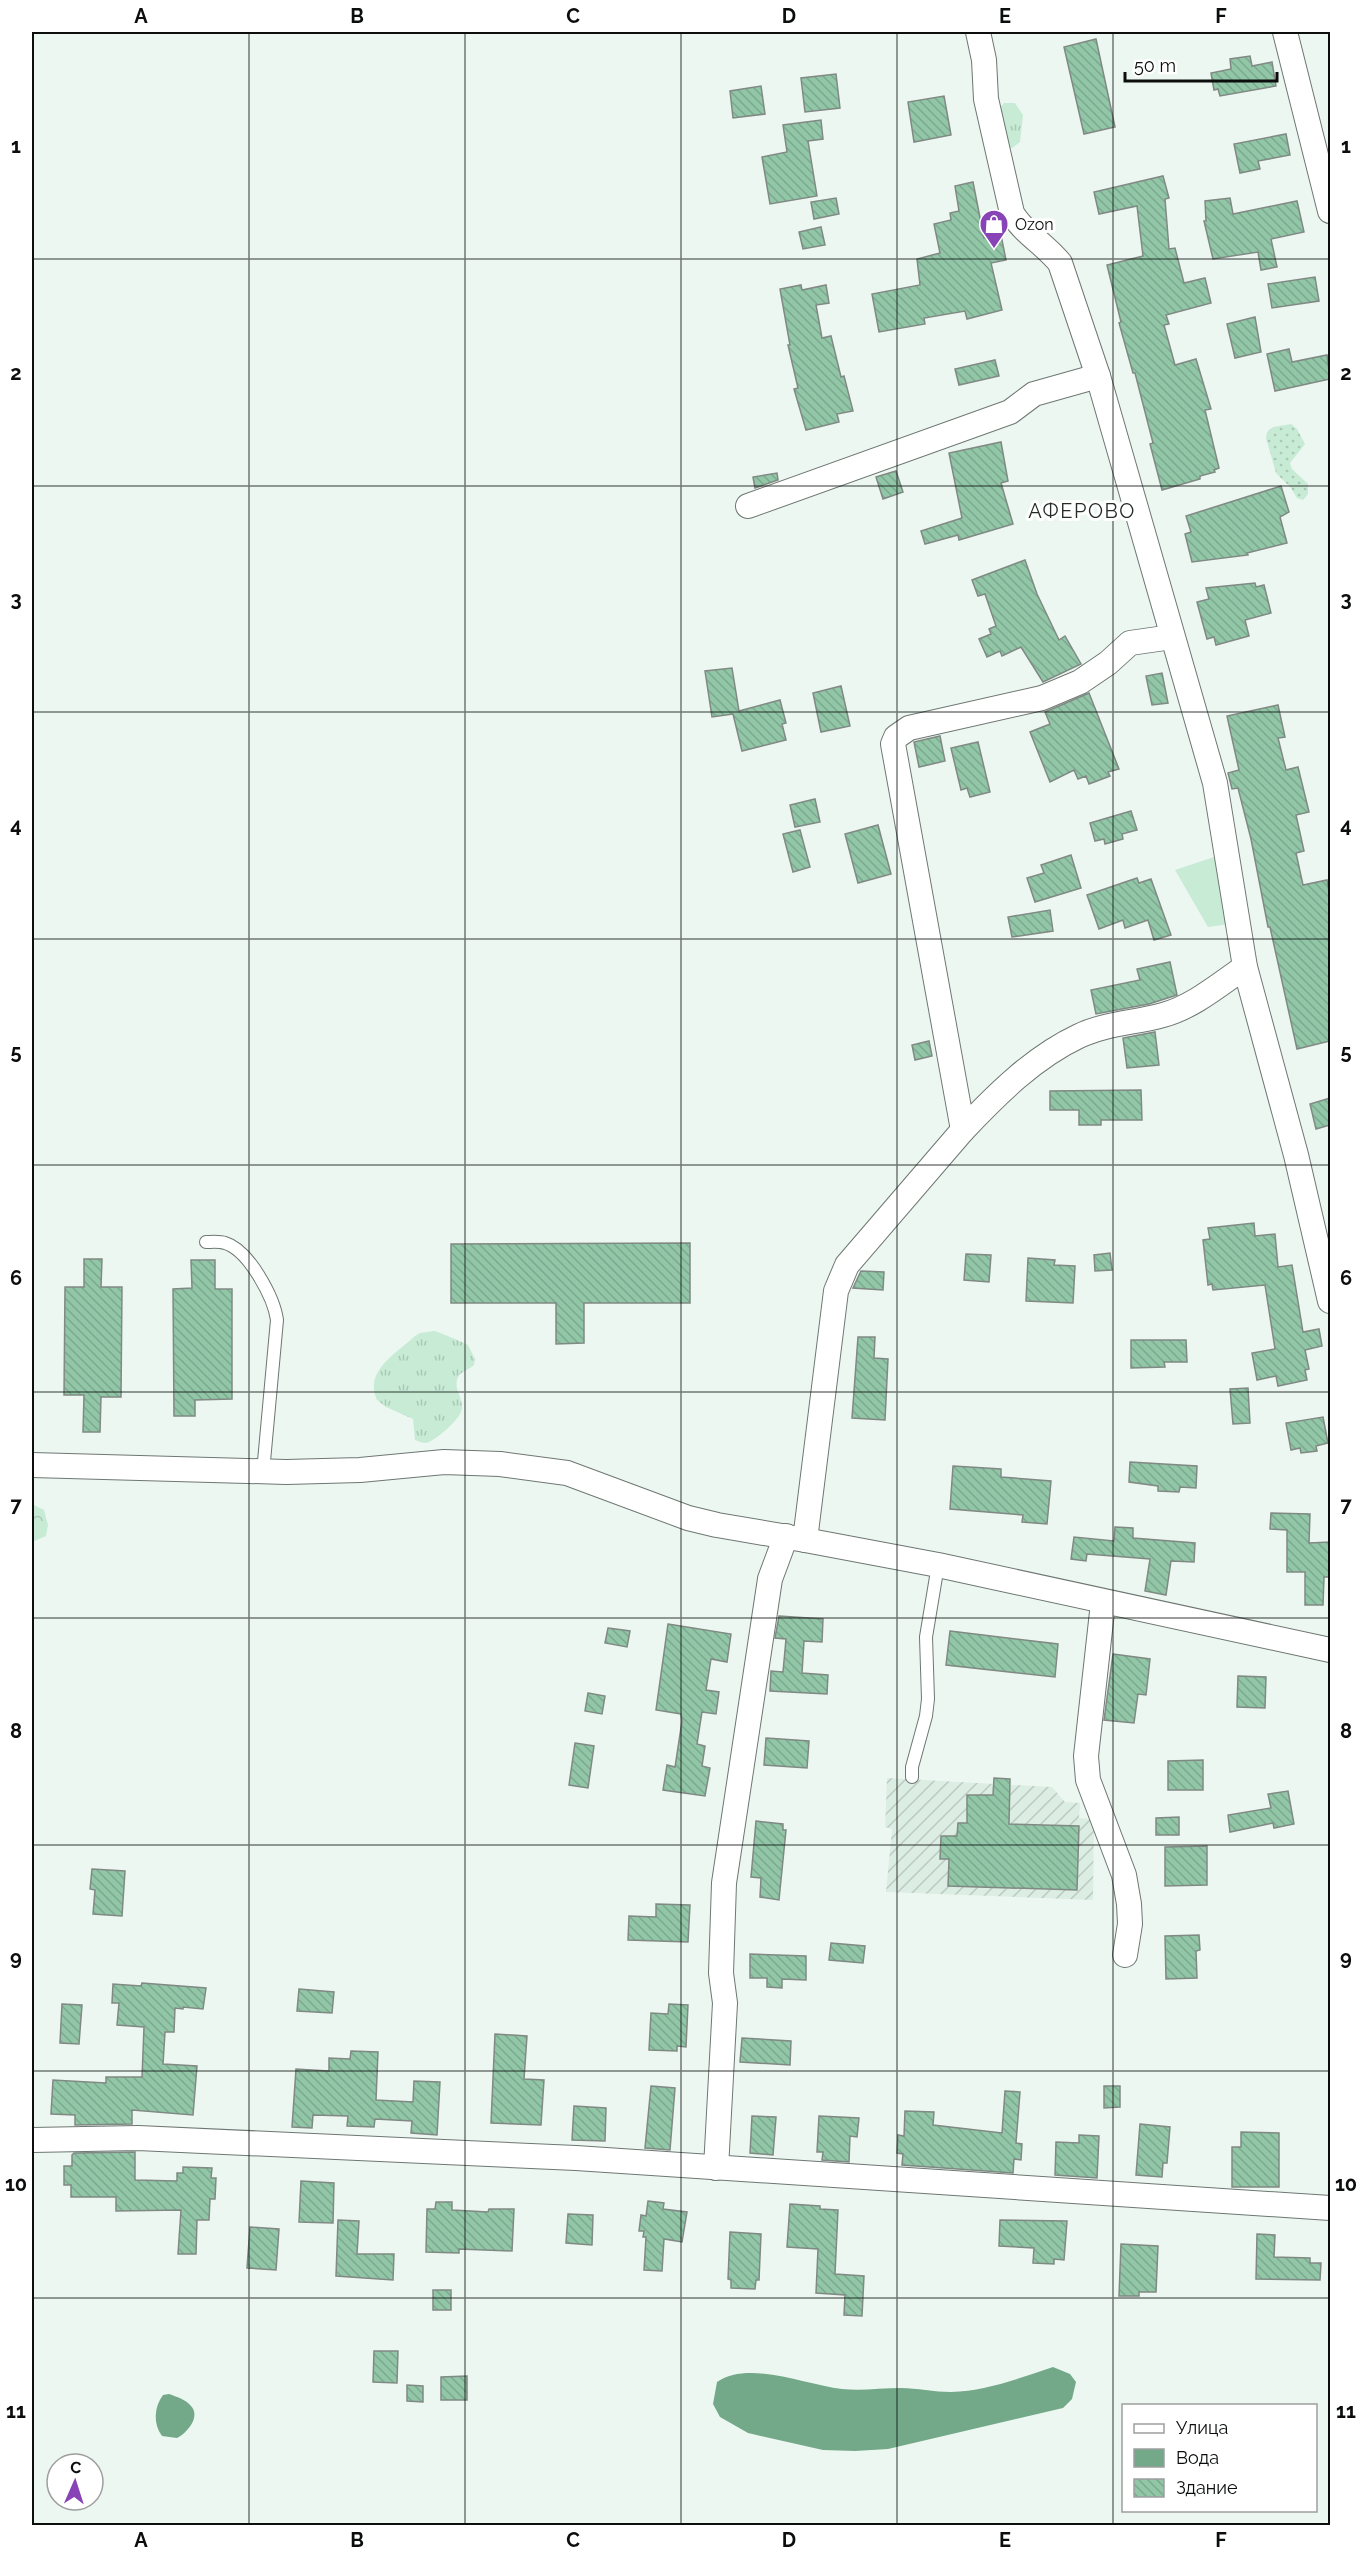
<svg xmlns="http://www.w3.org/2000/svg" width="1362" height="2557" font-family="Raleway,sans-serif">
  <defs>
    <pattern id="industrial-furrows" width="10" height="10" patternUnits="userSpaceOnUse" patternTransform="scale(1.5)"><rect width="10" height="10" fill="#dcede3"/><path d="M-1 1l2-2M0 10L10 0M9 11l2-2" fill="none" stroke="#bbcac2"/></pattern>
    <pattern id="grass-tufts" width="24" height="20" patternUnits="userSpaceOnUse" patternTransform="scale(1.5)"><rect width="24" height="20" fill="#c7ebd5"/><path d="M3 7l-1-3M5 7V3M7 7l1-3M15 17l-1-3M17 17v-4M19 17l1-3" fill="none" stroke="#aac8b6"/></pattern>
    <pattern id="forest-crowns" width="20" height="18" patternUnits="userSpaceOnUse" patternTransform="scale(1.5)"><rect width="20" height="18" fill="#c7ebd5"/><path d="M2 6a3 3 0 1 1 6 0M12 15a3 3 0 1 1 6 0" fill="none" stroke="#aac8b6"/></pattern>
    <pattern id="garden-dots" width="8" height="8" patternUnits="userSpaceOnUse" patternTransform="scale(1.5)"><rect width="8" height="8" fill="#c7ebd5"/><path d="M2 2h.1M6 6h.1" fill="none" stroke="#aac8b6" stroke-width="1.8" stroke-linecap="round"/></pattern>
    <pattern id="building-back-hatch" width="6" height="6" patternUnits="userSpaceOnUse" patternTransform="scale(1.5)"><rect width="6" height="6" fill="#91c6a7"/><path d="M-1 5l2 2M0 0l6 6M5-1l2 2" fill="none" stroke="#7ca98f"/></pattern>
  </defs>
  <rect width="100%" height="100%" fill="#edf7f1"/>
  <path fill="url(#industrial-furrows)" d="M887,1778L1052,1787L1065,1802L1080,1803L1079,1818L1094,1819L1093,1900L886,1892L892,1829L885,1827Z"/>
  <g fill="url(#grass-tufts)">
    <path d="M1004,103H1015L1023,115L1020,142L1012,148H1008L999,109Z"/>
    <path d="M434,1331C437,1331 462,1342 468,1345L475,1359L474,1365C469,1370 458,1372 457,1380C454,1389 463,1398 462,1408C461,1419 439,1437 429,1442C424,1444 420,1442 415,1440L413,1419L386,1407L377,1400C363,1371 397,1353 415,1336L420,1333Z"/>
  </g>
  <path fill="url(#forest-crowns)" d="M32,1504L44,1510L48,1525L46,1536L32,1542Z"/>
  <path fill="#c7ebd5" d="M1214,857L1229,924L1208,927L1175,870Z"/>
  <path fill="url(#garden-dots)" d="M1291,424L1297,429L1305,444L1290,463L1292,469L1308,484V494L1303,500L1297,498L1291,488L1276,473L1266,438L1267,432L1273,427Z"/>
  <g fill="#73a889">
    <path d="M1053,2367L1070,2374L1076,2382L1072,2399L1063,2408L888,2449L855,2451L823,2450L748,2433L720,2417L713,2404L717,2382C749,2360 805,2385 842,2389C862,2391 881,2388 901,2388C917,2388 934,2392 951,2392C986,2391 1020,2378 1053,2367Z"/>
    <path d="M169,2394C177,2397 185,2399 191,2406C201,2417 187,2433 177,2438L162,2436C153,2424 154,2407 163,2395Z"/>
  </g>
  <g fill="url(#building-back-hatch)" stroke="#808983" stroke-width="1.5">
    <path d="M1096,39L1115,127L1084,134L1064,47Z"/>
    <path d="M1250,56L1252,66L1272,62L1276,86L1220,96L1218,89L1214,90L1211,73L1231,69L1230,59Z"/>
    <path d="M836,74L840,108L805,112L801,78Z"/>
    <path d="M761,86L765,114L733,118L730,91Z"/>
    <path d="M944,96L951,135L914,142L908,102Z"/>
    <path d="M821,120L823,139L808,141L817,196L770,204L762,157L787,152L783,125Z"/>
    <path d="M1286,134L1290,155L1258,161L1260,169L1240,173L1234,144Z"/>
    <path d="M1163,176L1169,198L1165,199L1169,249L1175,248L1184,283L1205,278L1211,303L1166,315L1169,324L1164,325L1175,365L1196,359L1211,409L1205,410L1219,468L1214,470L1215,472L1200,476V479L1162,490L1150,444L1153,443L1135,373H1133L1119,323L1121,322L1107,265L1143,256L1137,206L1099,214L1094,192Z"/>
    <path d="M973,182L984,238L1001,235L1006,260L991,263L1002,310L967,319L965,311L924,318L925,324L879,332L872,294L920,285L917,259L940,253L934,224L951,220L950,213L959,211L955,186Z"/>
    <path d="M836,198L839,214L814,219L811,202Z"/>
    <path d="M1230,198L1233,214L1297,201L1304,232L1271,239L1277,267L1261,270L1258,252L1213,259L1204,221H1206L1205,201Z"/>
    <path d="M821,227L825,245L803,249L799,232Z"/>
    <path d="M1315,277L1319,301L1272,308L1268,284Z"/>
    <path d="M801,285L802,290L826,285L829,303L816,305L822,338L831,336L841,377L844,376L853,411L837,414L839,422L806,430L794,389L798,388L788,345H790L780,289Z"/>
    <path d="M1255,317L1261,352L1235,358L1227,324Z"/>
    <path d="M1289,349L1292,362L1327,355L1330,379L1275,391L1267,354Z"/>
    <path d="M995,360L999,376L959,385L955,369Z"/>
    <path d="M1001,442L1008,481L1001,483L1013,524L959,540L958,535L925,544L921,531L962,518L949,453Z"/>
    <path d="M896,471L903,492L883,499L876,477Z"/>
    <path d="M777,473L778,480L755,488L753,477Z"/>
    <path d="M1281,486L1289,512L1280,517L1287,543L1247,553L1248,555L1192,562L1185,534L1191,532L1186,516Z"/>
    <path d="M1025,560L1037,594L1059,640L1065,636L1081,664L1043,682L1021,647L1002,656L1000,651L987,657L979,639L991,634L989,629L996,626L985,594L978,596L972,580Z"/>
    <path d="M1255,583L1256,587L1264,585L1271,613L1245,620L1249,636L1216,645L1214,637L1207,639L1197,602L1209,599L1206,588Z"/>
    <path d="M732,668L739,711L780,700L786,723L782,724L786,740L742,751L733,714L712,717L705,671Z"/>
    <path d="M1162,673L1168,703L1152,705L1146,676Z"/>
    <path d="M841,686L850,726L821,732L813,693Z"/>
    <path d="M1089,693L1119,769L1108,772L1110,776L1089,784L1086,776L1078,779L1074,770L1050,782L1030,732L1050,724L1045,712Z"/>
    <path d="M1278,705L1285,737L1278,738L1286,770L1298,767L1309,812L1296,815L1304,851L1296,853L1303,885L1327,880L1330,898V1041L1297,1049L1270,927H1268L1251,839L1238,788L1232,789L1228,773L1239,770L1227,716Z"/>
    <path d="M940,736L945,761L919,767L914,742Z"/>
    <path d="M978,742L990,792L970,797L967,788L961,790L951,748Z"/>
    <path d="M815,799L820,822L795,827L790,805Z"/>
    <path d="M1131,811L1137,830L1122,834L1123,839L1105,844L1104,839L1095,841L1090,823Z"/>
    <path d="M878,825L891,874L858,883L845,834Z"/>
    <path d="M800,830L810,867L793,872L783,834Z"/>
    <path d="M1071,855L1081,888L1035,902L1027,878L1044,873L1041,865Z"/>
    <path d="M1137,878L1139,883L1151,879L1171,935L1154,940L1148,920L1125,928L1123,920L1099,929L1087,895Z"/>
    <path d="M1050,910L1053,931L1012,937L1008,917Z"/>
    <path d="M1170,962L1177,995L1149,1004L1096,1014L1091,990L1140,980L1137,969Z"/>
    <path d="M1155,1032L1159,1065L1127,1068L1123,1038Z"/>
    <path d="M929,1041L932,1056L915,1060L912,1045Z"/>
    <path d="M1141,1090L1142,1120H1101V1125H1079V1110H1050V1091Z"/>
    <path d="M1330,1098V1125L1316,1129L1310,1104Z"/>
    <path d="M1254,1223L1255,1236L1275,1234L1278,1267L1292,1265L1303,1332L1319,1329L1322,1346L1305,1350L1309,1369L1305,1370L1307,1380L1278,1386L1276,1376L1257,1380L1252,1353L1275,1349L1265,1285L1213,1290L1212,1284L1208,1285L1203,1240L1210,1239L1208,1228Z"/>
    <path d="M690,1243V1303H584V1343L556,1344V1303H451V1244Z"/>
    <path d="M1110,1253L1112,1270L1095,1271L1094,1255Z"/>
    <path d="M966,1254L991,1255L989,1282L964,1280Z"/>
    <path d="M1028,1258L1055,1260L1054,1265L1075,1266L1073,1303L1026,1301Z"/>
    <path d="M84,1259H102L101,1287H122L121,1397H101L100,1432H83L84,1395H64L65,1287H84Z"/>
    <path d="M191,1260H215V1289H232V1399L195,1400V1416H174L173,1289L192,1288Z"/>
    <path d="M861,1271L884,1272L883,1290L853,1288Z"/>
    <path d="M858,1337H875L874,1358L888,1359L885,1420L852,1418Z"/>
    <path d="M1131,1340H1186L1187,1362H1164L1165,1367L1131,1368Z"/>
    <path d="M1248,1388L1250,1423L1233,1424L1230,1389Z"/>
    <path d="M1323,1417L1328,1443L1316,1446L1317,1451L1301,1453L1300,1448L1291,1450L1286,1423Z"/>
    <path d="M1130,1462L1197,1466L1196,1488L1180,1487L1179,1492L1158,1491V1486L1129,1482Z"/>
    <path d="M953,1466L1001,1469V1477L1051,1481L1047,1524L1022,1522L1023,1515L950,1509Z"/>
    <path d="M1271,1513L1310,1514L1309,1543L1330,1542V1577H1324L1323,1605H1305V1572H1287V1530L1270,1529Z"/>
    <path d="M1115,1527L1133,1528V1538L1195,1543L1194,1562L1171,1561L1166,1595L1145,1591L1150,1559L1087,1554L1086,1561L1071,1559L1074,1537L1114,1541Z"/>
    <path d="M779,1616L823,1619L822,1642L804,1641L802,1673L828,1675L827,1694L770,1691L771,1671L783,1672L786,1639L775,1638Z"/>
    <path d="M668,1624L731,1634L727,1662L711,1659L706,1690L719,1692L716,1714L702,1712L697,1744L705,1746L702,1766L710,1768L705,1796L663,1790L667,1765L675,1767L682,1721L681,1714L656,1710Z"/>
    <path d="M608,1628L630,1631L627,1647L605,1643Z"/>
    <path d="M950,1631L1058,1644L1055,1677L946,1665Z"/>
    <path d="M1113,1654L1150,1659L1146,1695L1138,1694L1134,1723L1104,1720Z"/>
    <path d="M1238,1676L1266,1677L1265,1708L1237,1707Z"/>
    <path d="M588,1693L605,1696L602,1714L585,1711Z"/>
    <path d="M766,1738L809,1741L807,1768L764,1765Z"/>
    <path d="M575,1743L594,1746L588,1788L569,1785Z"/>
    <path d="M1203,1760V1790H1168V1761Z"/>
    <path d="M994,1778L1010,1779L1009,1824L1079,1826L1077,1890L948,1886L949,1859H940L941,1836H957L958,1823H967V1795H993Z"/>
    <path d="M1288,1791L1294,1824L1274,1828L1273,1823L1230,1832L1228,1815L1271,1808L1268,1794Z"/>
    <path d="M1179,1817V1835H1156V1818Z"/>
    <path d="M756,1821L783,1824V1830H786L779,1900L760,1897L761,1878L751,1877Z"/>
    <path d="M1207,1846V1885L1165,1886V1847Z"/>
    <path d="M92,1869L125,1871L122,1916L93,1914L95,1890L90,1889Z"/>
    <path d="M656,1904L690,1905L688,1942L628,1940L629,1916L656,1917Z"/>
    <path d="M1199,1935L1200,1950L1196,1951L1197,1978L1166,1979L1165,1936Z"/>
    <path d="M831,1943L865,1946L863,1963L829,1960Z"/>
    <path d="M750,1954L806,1956V1980L782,1979V1988L767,1987V1978H750Z"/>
    <path d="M142,1983L206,1988L203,2009L183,2007V2009L175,2008L174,2032H165L163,2064L197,2066L193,2115L132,2110V2124L75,2125V2115L51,2114L53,2080L106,2083V2077H142L144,2027L117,2025L119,2003H112L113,1984L141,1986Z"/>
    <path d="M299,1989L334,1992L332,2013L297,2011Z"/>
    <path d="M62,2004L82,2005L79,2044L60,2043Z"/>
    <path d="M669,2004L688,2005L686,2047L677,2046V2051L649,2050L651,2013L668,2014Z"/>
    <path d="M495,2034L527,2036L524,2079L544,2080L541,2125L491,2123Z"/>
    <path d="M742,2038L791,2041L790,2065L740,2062Z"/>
    <path d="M351,2051L378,2052L376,2100L413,2102L414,2081L440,2082L437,2135L411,2133L412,2121L375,2119L374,2127L347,2126L348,2116L313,2115L312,2128L292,2127L296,2069L329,2071V2058L350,2059Z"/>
    <path d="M651,2086L675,2088L670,2150L645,2148Z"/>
    <path d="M1104,2086H1120V2107L1104,2108Z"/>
    <path d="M1005,2091L1020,2092L1016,2143L1022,2144L1021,2160L1014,2159L1013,2173L902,2165L903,2154L897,2153L898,2135L904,2136L905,2111L934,2112L933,2125L1002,2133Z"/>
    <path d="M574,2106L606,2108L605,2141L572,2140Z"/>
    <path d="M752,2116L776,2117L773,2155L750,2153Z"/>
    <path d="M819,2116L859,2118L857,2137L850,2136L849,2162L822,2160L823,2152H817Z"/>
    <path d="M1140,2124L1170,2127L1167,2163H1163L1162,2177L1136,2175Z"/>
    <path d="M1241,2132L1279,2133V2187H1232V2147H1241Z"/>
    <path d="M1079,2135L1099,2136L1097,2178L1055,2175L1056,2142L1079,2143Z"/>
    <path d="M135,2152V2180L177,2181V2173H183V2167L212,2168L211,2178H216L215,2199H210L209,2220H197L196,2254H178L181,2210L116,2211V2197H71V2185H64V2166H72V2155L74,2153Z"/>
    <path d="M301,2181L334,2183L333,2223L299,2222Z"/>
    <path d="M648,2201L664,2203L663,2209L687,2212L682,2242L664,2239L662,2271L644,2270L646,2237H643L644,2231H639L641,2215L646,2216Z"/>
    <path d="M436,2202H452V2210L488,2212L489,2209H514L512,2251L459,2249V2253L426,2252L427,2209H435Z"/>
    <path d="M790,2204L820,2206V2209L838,2210L835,2274L864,2276L862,2316L844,2315L845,2295L816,2293L818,2249L787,2247Z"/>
    <path d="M568,2214L593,2215L592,2245L566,2243Z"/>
    <path d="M338,2220L359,2221L357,2254H394L393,2280L336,2276Z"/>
    <path d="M1000,2220L1067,2221L1064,2260L1054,2259V2264L1033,2263L1034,2248L999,2246Z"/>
    <path d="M250,2227L279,2229L276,2270L247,2268Z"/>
    <path d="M730,2232L761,2234L759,2280H756L755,2289L731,2288V2280L728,2279Z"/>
    <path d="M1257,2234L1275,2235L1274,2257L1310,2258V2263H1321L1320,2280L1256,2279Z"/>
    <path d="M1121,2244L1158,2246L1156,2292H1139V2296H1119Z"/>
    <rect x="433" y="2290" width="18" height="20"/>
    <path d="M374,2351H398L397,2383L373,2382Z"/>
    <path d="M467,2376V2400H441V2377Z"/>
    <path d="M407,2385L423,2386V2402L407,2401Z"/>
  </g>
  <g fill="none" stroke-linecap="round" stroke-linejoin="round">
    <g stroke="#6e7772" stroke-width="14">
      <g id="lane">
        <path d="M206,1242C211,1242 219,1241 225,1243C249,1250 274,1298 277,1320L263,1472"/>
        <path d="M912,1777V1767L926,1716L928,1699L926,1637L938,1565"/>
      </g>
    </g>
    <g stroke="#6e7772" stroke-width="26">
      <g id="street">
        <path d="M978,32L984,60L986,99L1012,213C1023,233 1045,244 1060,263L1098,376L1215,783L1245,967L1296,1155L1330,1301"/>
        <path d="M1285,32L1330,211"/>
        <path d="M748,506L1010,412L1034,394L1098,376"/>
        <path d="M1172,637L1130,643L1108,663L1080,682L1042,698L909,728L896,737L893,744L963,1130C996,1095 1034,1057 1079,1036C1106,1023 1135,1023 1163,1015C1193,1007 1220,984 1245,967"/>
        <path d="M32,1465L286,1472L360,1470L444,1462L500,1464L567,1473L688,1518L717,1525L805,1540L938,1565L1330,1650"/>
        <path d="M805,1540L836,1291L847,1265L963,1130"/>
        <path d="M1103,1603L1086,1756L1088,1780L1124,1875L1129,1904L1130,1924L1125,1955"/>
        <path d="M32,2140L138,2138L576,2158L1330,2208"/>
        <path d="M716,2168L725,2003L721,1973L724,1883L770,1579L786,1536"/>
      </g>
    </g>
    <use href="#lane" stroke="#fff" stroke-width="12"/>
    <use href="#street" stroke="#fff" stroke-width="24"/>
  </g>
  <path fill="none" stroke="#0b0e0c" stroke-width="1.5" stroke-opacity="0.55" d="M249,32V2526M465,32V2526M681,32V2526M897,32V2526M1113,32V2526M32,259H1330M32,486H1330M32,712H1330M32,939H1330M32,1165H1330M32,1392H1330M32,1618H1330M32,1845H1330M32,2071H1330M32,2298H1330"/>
  <defs>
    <g id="shop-pin" transform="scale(1.5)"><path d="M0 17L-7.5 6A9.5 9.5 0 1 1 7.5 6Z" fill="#8844b7" stroke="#fff"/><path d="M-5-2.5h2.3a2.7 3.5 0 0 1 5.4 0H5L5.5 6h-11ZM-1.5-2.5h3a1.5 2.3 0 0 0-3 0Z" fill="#fff"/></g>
  </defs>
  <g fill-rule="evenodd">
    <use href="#shop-pin" x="994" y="224"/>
  </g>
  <g text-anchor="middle" stroke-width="6" stroke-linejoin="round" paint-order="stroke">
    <g font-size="16" fill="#0b0e0c" stroke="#fff" text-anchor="start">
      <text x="1015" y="230">Ozon</text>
    </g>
    <g font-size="20" letter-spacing="1.5" fill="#252c28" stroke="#fff">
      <text x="1082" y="518">АФЕРОВО</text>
    </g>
  </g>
  <rect width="1362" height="2557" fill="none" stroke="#ffffff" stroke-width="66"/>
  <rect x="1122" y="2404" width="195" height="108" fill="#ffffff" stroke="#9d9f9e" stroke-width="1.5"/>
  <rect x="1134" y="2424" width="30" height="9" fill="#ffffff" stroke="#9d9f9e" stroke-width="1.5"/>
  <text x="1176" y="2434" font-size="18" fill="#0b0e0c">Улица</text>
  <rect x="1134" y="2449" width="30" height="18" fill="#73a889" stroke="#9d9f9e" stroke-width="1.5"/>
  <text x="1176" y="2464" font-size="18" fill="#0b0e0c">Вода</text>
  <rect x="1134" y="2479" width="30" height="18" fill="url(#building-back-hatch)" stroke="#9d9f9e" stroke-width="1.5"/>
  <text x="1176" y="2494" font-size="18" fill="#0b0e0c">Здание</text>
  <g transform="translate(75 2482) rotate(3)"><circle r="28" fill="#ffffff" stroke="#9d9f9e" stroke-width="1.5"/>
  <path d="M0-4.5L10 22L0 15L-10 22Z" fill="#8844b7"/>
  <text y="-9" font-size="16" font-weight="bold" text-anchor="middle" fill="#0b0e0c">С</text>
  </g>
  <path d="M1125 72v9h152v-9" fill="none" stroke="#0b0e0c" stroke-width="3"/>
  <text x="1134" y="72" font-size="18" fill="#0b0e0c" stroke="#ffffff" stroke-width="4.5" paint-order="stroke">50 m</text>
  <rect x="33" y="33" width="1296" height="2491" fill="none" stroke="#0b0e0c" stroke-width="2"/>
  <g font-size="20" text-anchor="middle" font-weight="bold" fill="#0b0e0c">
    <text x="141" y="23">A</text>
    <text x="357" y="23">B</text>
    <text x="573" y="23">C</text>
    <text x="789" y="23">D</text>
    <text x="1005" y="23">E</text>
    <text x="1221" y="23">F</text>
    <text x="16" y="153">1</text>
    <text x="1346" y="153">1</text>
    <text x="16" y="380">2</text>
    <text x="1346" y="380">2</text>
    <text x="16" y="606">3</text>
    <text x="1346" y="606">3</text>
    <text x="16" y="832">4</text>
    <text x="1346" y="832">4</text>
    <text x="16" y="1059">5</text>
    <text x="1346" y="1059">5</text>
    <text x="16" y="1285">6</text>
    <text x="1346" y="1285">6</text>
    <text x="16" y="1512">7</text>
    <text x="1346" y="1512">7</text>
    <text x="16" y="1738">8</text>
    <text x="1346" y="1738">8</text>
    <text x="16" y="1965">9</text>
    <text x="1346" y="1965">9</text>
    <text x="16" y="2191">10</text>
    <text x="1346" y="2191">10</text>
    <text x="16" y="2418">11</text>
    <text x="1346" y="2418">11</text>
    <text x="141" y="2547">A</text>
    <text x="357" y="2547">B</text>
    <text x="573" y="2547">C</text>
    <text x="789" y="2547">D</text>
    <text x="1005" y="2547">E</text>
    <text x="1221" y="2547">F</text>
  </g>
</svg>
